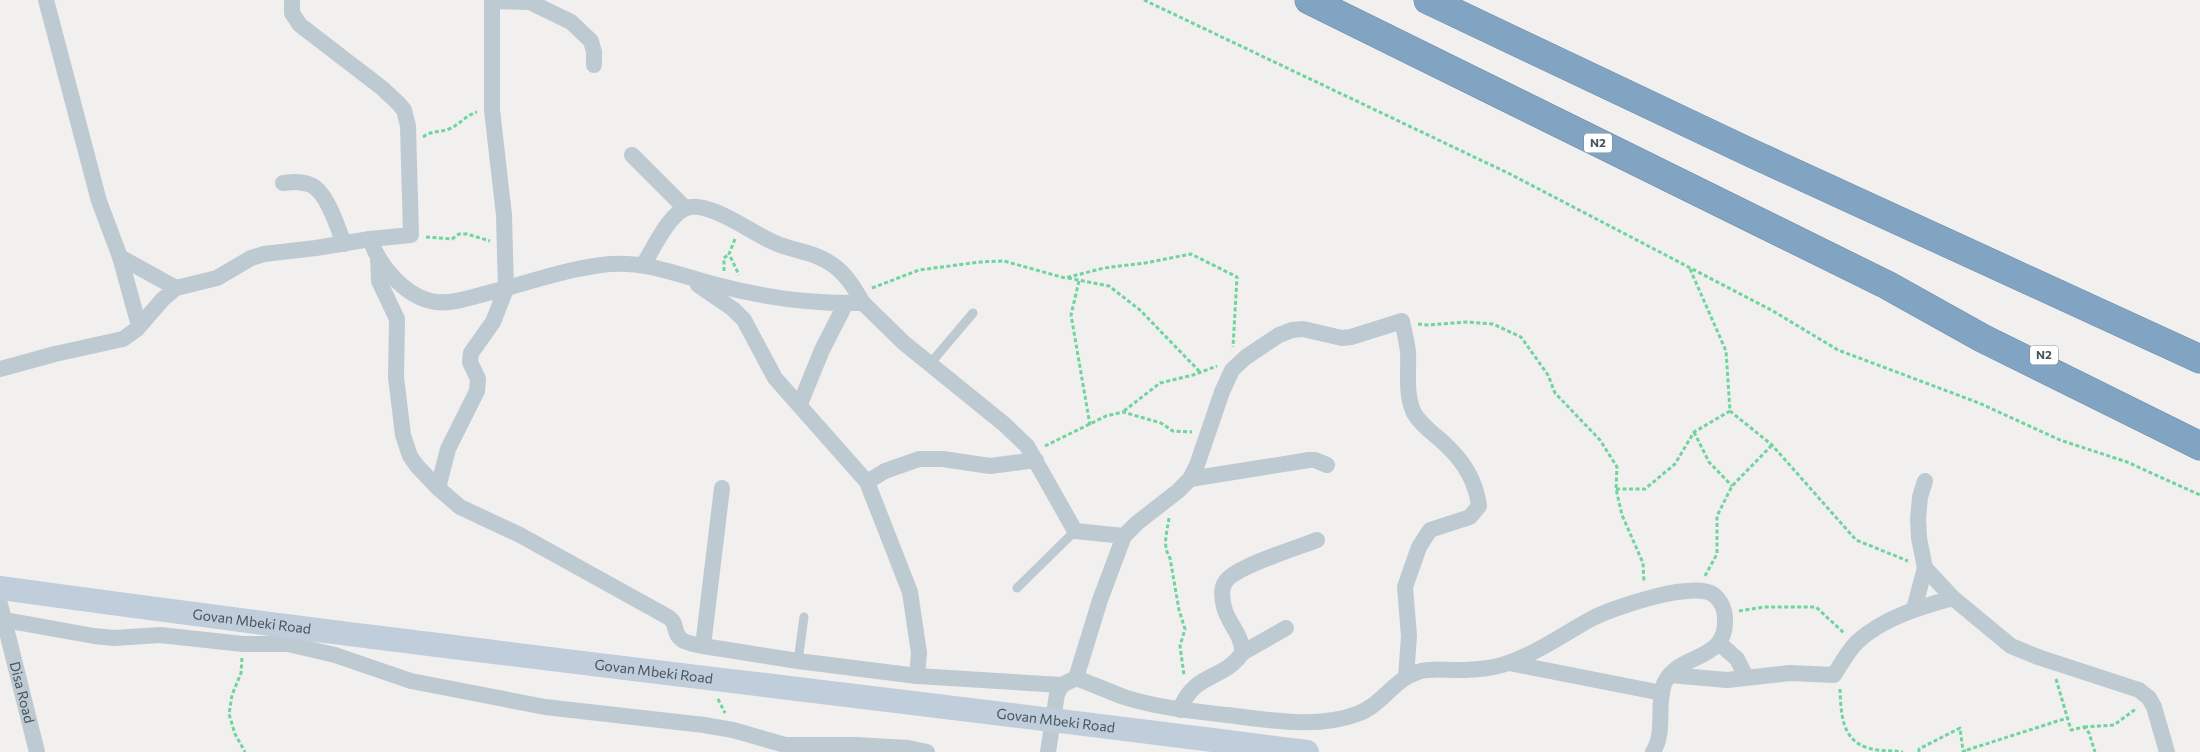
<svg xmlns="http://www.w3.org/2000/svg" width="2200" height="752" font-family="Commissioner,sans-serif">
  <rect width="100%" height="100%" fill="#f2efef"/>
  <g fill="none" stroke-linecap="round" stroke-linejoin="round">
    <g stroke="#6d8fae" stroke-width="29">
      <g id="motorway">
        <path d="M1309,0L1887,285L1982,338L2200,446"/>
        <path d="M1428,0L1751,153L2200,359"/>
      </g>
    </g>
    <g stroke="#6ed59d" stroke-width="3" stroke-dasharray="4 2.5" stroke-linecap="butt">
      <path d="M1144,0L1510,174L1773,311L1838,350L1979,403L2060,440L2127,462L2200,495"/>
      <path d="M423,137C432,130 439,133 449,129C459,125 466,115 477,112"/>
      <path d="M426,237L452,239L459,234H467L490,241"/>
      <path d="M735,239L729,254L739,275"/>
      <path d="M1690,269L1726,351L1730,411L1772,445L1856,540L1908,561"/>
      <path d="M724,271V258L729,254"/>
      <path d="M1068,278L1109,286L1140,310L1200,372"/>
      <path d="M1079,281L1071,315L1090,425"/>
      <path d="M872,288L919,270L980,262L1004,261L1065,278L1104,268L1145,263L1191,254L1237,277L1233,347"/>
      <path d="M1418,324L1428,325L1468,322L1493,324L1521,337L1548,375L1555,393L1600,440L1617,467L1616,489L1622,515L1643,563L1644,583"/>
      <path d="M1124,411L1160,383L1193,375L1217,366"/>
      <path d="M1694,432L1709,462L1732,486"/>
      <path d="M1045,446L1106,416L1123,412L1161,423L1173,431L1192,432"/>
      <path d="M1616,489H1645L1675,464L1694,432L1730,411"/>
      <path d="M1169,518C1167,532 1162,546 1170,558L1179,610L1185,629L1180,646L1184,675"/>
      <path d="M1705,576L1717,554V516L1732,486L1772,445"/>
      <path d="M1739,611L1764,607H1816L1844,633"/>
      <path d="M242,658L241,673L232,695L229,714L235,734L245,752"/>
      <path d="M2056,679L2071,730L2084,727L2089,733L2095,752"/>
      <path d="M1840,689C1841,712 1841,740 1868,748C1880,752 1892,750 1903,752"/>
      <path d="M718,699L725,713"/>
      <path d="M2084,727L2114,725L2137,708"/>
      <path d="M1967,750L2067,718"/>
      <path d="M1919,752V749L1960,728L1963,751H1967"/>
    </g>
    <g stroke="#becad2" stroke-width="9">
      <path d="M929,365L973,313"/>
      <path d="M1017,588L1075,531"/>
      <path d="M798,661L804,617"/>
    </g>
    <g stroke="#becad2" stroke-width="16">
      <path d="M46,0L99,201L120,257L139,326"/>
      <path d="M492,1L530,2L571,22L591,41L594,52V65"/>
      <path d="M632,155L685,208"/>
      <path d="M283,183C293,182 302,181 311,185C327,192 338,228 344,244"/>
      <path d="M370,239C379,266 406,298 436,302C451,304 470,298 484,294C526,284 567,268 610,264C649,261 683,277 721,286C770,299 813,304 863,303L904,343L1004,424L1027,446L1075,531L1124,536"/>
      <path d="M120,257L176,288"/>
      <path d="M378,258L379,281L397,319L396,377L403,435L410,456L417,466L438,488L460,507L520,535L668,617C678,623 673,632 680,638C684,643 697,645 703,646L798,661L917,676L1062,685"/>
      <path d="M643,265C653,250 670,210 690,207C712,203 752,233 773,242C794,252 812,250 833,265C846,274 855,289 863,303"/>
      <path d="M698,285L733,309L744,320L775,378L867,482L910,592L919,653L917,676"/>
      <path d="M0,369L55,354L123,339L137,329L163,299L176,288L217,278L251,258L264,254L316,248L370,239L411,235L408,126L404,110L398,103L382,88L300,25L292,13V0"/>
      <path d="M800,404L822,350L846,303"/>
      <path d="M1190,479L1309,460H1315L1327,465"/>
      <path d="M867,482L885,471L919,459H943L990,466L1036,460"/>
      <path d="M438,488L448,449L477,391L478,379L470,362L471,353L493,322L506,289L504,215L492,110V0"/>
      <path d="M1925,568L1953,598"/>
      <path id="s1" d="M0,604L37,752"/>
      <path d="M1914,609L1925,568L1919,538L1918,519L1920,497L1925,481"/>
      <path d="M0,619L94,636L114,638L160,635L243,644H288L335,655L411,681L545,707L704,725L733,730L785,745H856L908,748L927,752"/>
      <path d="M1719,643L1737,659L1746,677"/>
      <path d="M703,646L722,488"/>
      <path d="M1242,653L1286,628"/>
      <path d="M1509,663L1662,693"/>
      <path d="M1670,675L1727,680L1790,673L1834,675C1841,664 1848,651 1857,642C1883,618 1920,607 1953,598L2011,646L2038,657L2139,690L2149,698L2154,707L2167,752"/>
      <path d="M1076,678L1100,600L1124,536L1137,523L1178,491L1190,479L1197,465L1222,392L1232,370L1246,357L1279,335L1292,330L1303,329L1342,338L1351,337L1402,321C1404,331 1407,342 1408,352C1409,372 1405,394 1414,413C1422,427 1436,435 1447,446C1464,462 1476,482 1479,506L1470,517L1430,530L1419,547L1405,587L1409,636L1406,677"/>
      <path d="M1180,710C1193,672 1225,680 1242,653C1243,635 1228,624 1224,607C1222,599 1220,588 1226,581C1237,566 1297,548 1317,540"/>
      <path d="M1048,752L1057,694L1062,685L1076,678C1092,684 1108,691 1124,697C1158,708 1193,711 1227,715C1269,720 1317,729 1357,714C1381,706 1394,679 1418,672C1430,668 1444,670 1457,670C1474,670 1492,669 1508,663C1539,652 1565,633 1593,618C1615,607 1694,580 1714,595C1721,601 1725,610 1725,618C1728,663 1677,652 1664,684C1656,706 1666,731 1653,752"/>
    </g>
    <path stroke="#c0cdda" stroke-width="24" id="s2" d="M0,588C435,648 871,696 1307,752"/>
    <use href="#motorway" stroke="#82a4c3" stroke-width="28"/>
  </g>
  <g text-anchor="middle" stroke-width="4" stroke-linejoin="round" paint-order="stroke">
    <g fill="#fff" stroke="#7d878e" stroke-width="1">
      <rect x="1584" y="133.5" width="28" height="19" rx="4"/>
      <rect x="2030" y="345.5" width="28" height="19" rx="4"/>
    </g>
    <g font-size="12" font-weight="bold" fill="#45545e">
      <text x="1598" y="147">N2</text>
      <text x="2044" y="359">N2</text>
    </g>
    <g font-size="14" fill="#45545e" stroke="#fff">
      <text dy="5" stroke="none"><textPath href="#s2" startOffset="254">Govan Mbeki Road</textPath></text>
      <text dy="5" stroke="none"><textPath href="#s2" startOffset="659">Govan Mbeki Road</textPath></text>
      <text dy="5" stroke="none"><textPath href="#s1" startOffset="91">Disa Road</textPath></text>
      <text dy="5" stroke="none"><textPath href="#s2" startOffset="1064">Govan Mbeki Road</textPath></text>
    </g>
  </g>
</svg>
